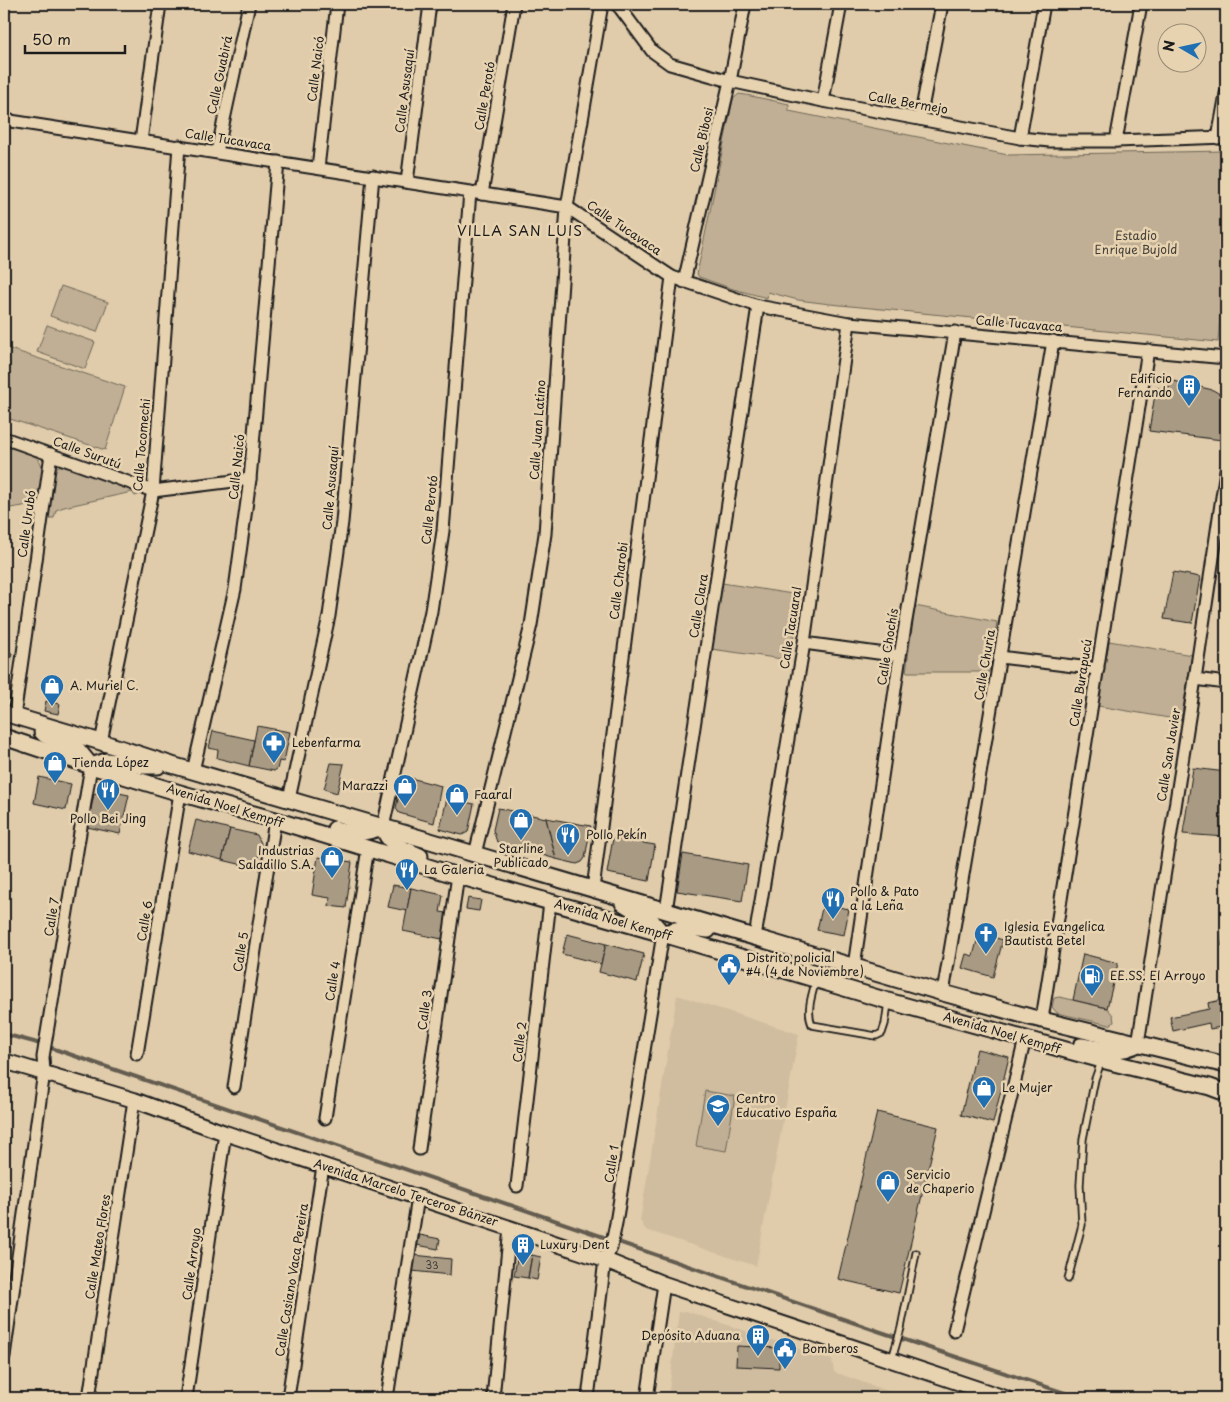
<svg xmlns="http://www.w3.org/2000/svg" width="1230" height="1402" font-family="'Playpen Sans',sans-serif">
  <rect width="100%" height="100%" fill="#e0ccab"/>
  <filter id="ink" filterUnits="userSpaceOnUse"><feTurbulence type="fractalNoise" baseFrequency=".02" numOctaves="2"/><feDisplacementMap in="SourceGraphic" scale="10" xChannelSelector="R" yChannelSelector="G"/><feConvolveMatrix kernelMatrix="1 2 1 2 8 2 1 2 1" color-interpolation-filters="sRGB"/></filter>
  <g filter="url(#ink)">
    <g fill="#d0bd9f">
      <path d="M677,995L799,1034L756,1266L646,1230L640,1221Z"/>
      <path d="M686,1311L832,1360L834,1372L907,1398H668L679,1312Z"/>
    </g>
    <g fill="#c0af94" stroke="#6e6658">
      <path d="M739,94L746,95L789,104V111L1008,155L1226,151V248L1218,342L830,304L798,300L768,292L767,298L733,289L699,277L697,274L733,99Z"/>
      <path d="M61,286L108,302L97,332L50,316Z"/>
      <path d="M47,325L95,342L85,369L37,352Z"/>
      <path d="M4,347L125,387L105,450L4,417Z"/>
      <path d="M4,446C47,458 45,456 38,500L23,506L4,509Z"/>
      <path d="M69,465L129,484L140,494L135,496L132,492L64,507L56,510L54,518H47C49,504 49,478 58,466Z"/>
      <path d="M722,583L799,595L790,660L711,649Z"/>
      <path d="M915,606L997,622L989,672H906Z"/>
      <path d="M1109,641L1192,655L1181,720L1098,706Z"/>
      <path d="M1060,997L1107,1008L1113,1015L1114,1022L1110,1025L1057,1013L1052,1007L1054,998Z"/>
      <path d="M705,1091L735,1096L726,1151L696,1146Z"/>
    </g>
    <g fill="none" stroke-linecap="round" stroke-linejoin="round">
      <path stroke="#635c50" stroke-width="4" d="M4,1034L34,1042L881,1332L1080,1398"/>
    </g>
    <g fill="#a99a83" stroke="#1c1c1c">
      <path d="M1226,290V331L1222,330Z"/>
      <path d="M1169,380L1213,390L1223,396L1226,405V410L1222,440L1149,431L1156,388L1169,389Z"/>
      <path d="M1173,572L1200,577L1192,623L1164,619Z"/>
      <path d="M4,651L12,653L7,691H4Z"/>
      <path d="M46,701L60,704L58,714L44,711Z"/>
      <path d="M257,726L290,732L284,762L279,761L277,769L274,771L249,766Z"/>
      <path d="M213,731L254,740L249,766L217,758L218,750L209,748Z"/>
      <path d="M331,763L344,764L337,793L324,789Z"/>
      <path d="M1193,768L1226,772V837L1183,834Z"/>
      <path d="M403,776L441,786L434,823L399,813L396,808Z"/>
      <path d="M39,777L71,784L66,810L34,803Z"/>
      <path d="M103,790L129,795L120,834L87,827L94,794Z"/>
      <path d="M447,798L474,804L468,832L462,835L440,829Z"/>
      <path d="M498,808L546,818L556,859L497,842L493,830Z"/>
      <path d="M546,818L591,826L585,858L582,862L577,864L556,859Z"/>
      <path d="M196,820L230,829L222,860L188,851Z"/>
      <path d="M230,829L257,835L261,843L256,868L222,860Z"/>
      <path d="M613,838L655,845L649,881L607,873Z"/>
      <path d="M683,854L748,865L742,901L677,891Z"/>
      <path d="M318,857L352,862L346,908L329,906L330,898L312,895Z"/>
      <path d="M393,885L411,888L407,911L388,907Z"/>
      <path d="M411,888L443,895L440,912L447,913L442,939L403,931Z"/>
      <path d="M468,898L481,900L479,911L466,909Z"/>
      <path d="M823,904L849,909L844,935L817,930Z"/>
      <path d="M1225,910L1226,911V946H1222Z"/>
      <path d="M979,933L1003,940L993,977L962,968L966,954L973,956Z"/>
      <path d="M567,934L606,944L601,964L562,954Z"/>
      <path d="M606,944L644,954L637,982L599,972Z"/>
      <path d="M1083,954L1118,963L1107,1008L1073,1000Z"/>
      <path d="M1226,999V1026L1210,1029L1209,1023L1173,1031L1170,1017L1209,1009L1208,1003Z"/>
      <path d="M977,1049L1009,1057L993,1123L961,1115Z"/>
      <path d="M877,1112L938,1127L899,1293L838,1279Z"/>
      <path d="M420,1235L440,1239L438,1249L417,1245Z"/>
      <path d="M518,1253L532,1255L528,1278L514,1276Z"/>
      <path d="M414,1255L451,1259L450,1275L412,1271Z"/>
      <path d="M532,1255L541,1257L537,1280L528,1278Z"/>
      <path d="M1223,1310H1226V1325L1222,1324Z"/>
      <path d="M737,1346L779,1348V1368L736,1366Z"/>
      <path d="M703,1395L751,1398H703Z"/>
    </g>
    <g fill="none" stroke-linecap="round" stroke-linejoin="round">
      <g stroke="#1c1c1c" stroke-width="9">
        <g id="service">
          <path d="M816,980C812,994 806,1011 812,1025L876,1036L882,1033L885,1024L888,1003"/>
          <path d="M1068,1279L1082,1225L1080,1185L1083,1139L1095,1079L1101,1062"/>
          <path d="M892,1359L901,1328L916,1253"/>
        </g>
      </g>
      <g stroke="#1c1c1c" stroke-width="15">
        <g id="minor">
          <path d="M616,4L620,8L652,51L670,64L730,81L823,101L1020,138L1050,141H1116L1226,137"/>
          <path d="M823,101L841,4"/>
          <path d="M920,119L942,4"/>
          <path d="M4,120L567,207L672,277L758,306L849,323L1226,358"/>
          <path d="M1020,138L1044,4"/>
          <path d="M1218,138L1226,94"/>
          <path d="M141,141L160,4"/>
          <path d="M1116,141L1141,4"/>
          <path d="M217,152L249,4"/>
          <path d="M318,168L337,4"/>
          <path d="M407,182L430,4"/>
          <path d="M482,194L514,4"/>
          <path d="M684,282L730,81L745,4"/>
          <path d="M4,438L153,491L250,479"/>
          <path d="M804,643L900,656"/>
          <path d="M1000,657L1098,669"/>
          <path d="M1195,679L1226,683"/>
          <path d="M14,717L51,454"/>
          <path d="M101,742L153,491L179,146"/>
          <path d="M193,771L235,589L250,479L278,162"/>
          <path d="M289,799L329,616L342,522L373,176"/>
          <path d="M383,827L431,611L443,531L470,192"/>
          <path d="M475,854L531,625L545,534L567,207L602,4"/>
          <path d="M593,889L672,277"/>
          <path d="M666,911L758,306"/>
          <path d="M755,937L804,643L849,323"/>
          <path d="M854,966L900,656L955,332"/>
          <path d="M943,993L1053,341"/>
          <path d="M1042,1019L1148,350"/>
          <path d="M1138,1044L1195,679L1226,470"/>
          <path d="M137,1054L180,793"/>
          <path d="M234,1087L275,820"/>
          <path d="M325,1118L368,848"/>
          <path d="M419,1149L458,875"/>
          <path d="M517,1186L550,902"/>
          <path d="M954,1331L1025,1039"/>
          <path d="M4,1356L44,1072L43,1057L91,766"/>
          <path d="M89,1398L134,1100"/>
          <path d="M186,1398L225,1133"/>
          <path d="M288,1398L323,1166"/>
          <path d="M387,1398L418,1197"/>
          <path d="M493,1398L510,1228"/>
          <path d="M588,1398L605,1260L611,1248L616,1223L663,934"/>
          <path d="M647,1398L664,1284"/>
        </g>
      </g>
      <g stroke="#1c1c1c" stroke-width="18">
        <path id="tertiary" d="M4,1061L134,1100L225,1133L605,1260L664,1284L1005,1398"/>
      </g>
      <g stroke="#1c1c1c" stroke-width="19">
        <g id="secondary">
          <path d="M4,713L101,742L172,765L383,827L943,993L1030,1017L1226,1065"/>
          <path d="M42,732L45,735L78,750L91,766L106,761L145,766H158"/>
          <path d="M4,737L91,766L180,793L275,820L448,873L663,934L888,1001L1102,1060L1210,1087L1226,1093"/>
          <path d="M335,829C356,834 362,834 383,827C388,845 404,849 420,856"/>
          <path d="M623,903L651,920L662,933"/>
          <path d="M663,934C678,927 692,928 708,930"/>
          <path d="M1081,1046C1101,1049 1120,1054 1138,1044"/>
        </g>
      </g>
      <use href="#service" stroke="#e8d3b1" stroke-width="5.5"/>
      <use href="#minor" stroke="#e8d3b1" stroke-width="11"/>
      <use href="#tertiary" stroke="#e8d3b1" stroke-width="14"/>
      <use href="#secondary" stroke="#e8d3b1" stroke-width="15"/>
    </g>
  </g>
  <defs>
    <g id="building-pin" transform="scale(1.25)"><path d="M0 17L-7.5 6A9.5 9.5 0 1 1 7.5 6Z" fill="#1f6fb2" stroke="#e8d3b1"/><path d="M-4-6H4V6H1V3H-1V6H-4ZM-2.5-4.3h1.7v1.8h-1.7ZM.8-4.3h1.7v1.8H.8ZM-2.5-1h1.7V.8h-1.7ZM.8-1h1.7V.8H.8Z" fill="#fff"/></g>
    <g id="shop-pin" transform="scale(1.25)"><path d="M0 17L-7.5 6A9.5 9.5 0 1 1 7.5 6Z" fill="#1f6fb2" stroke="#e8d3b1"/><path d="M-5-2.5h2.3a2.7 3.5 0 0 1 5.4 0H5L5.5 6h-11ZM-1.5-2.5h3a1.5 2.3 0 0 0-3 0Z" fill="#fff"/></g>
    <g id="pharmacy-pin" transform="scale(1.25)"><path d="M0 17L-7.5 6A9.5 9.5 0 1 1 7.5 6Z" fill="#1f6fb2" stroke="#e8d3b1"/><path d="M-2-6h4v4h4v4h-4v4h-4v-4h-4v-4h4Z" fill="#fff"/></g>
    <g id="restaurant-pin" transform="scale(1.25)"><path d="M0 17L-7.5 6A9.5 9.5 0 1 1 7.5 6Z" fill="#1f6fb2" stroke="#e8d3b1"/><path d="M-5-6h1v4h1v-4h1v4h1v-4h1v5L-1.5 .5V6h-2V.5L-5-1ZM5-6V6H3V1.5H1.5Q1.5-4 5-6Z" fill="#fff"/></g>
    <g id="church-pin" transform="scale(1.25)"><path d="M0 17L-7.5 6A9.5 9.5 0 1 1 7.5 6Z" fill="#1f6fb2" stroke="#e8d3b1"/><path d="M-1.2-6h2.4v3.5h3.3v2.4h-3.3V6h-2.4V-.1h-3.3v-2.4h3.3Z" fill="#fff"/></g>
    <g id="civic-pin" transform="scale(1.25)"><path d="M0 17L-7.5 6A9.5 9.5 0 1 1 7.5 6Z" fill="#1f6fb2" stroke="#e8d3b1"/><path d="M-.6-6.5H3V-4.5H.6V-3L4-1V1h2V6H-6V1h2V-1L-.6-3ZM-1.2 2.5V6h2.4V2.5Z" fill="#fff"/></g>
    <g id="fuel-pin" transform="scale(1.25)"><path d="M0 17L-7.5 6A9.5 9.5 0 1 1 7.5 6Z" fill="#1f6fb2" stroke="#e8d3b1"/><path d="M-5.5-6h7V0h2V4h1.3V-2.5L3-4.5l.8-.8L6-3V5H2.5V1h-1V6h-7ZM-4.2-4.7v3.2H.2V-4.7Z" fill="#fff"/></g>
    <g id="school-pin" transform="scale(1.25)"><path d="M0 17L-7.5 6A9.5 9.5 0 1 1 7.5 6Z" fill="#1f6fb2" stroke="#e8d3b1"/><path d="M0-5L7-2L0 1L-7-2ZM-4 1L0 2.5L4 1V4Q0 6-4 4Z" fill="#fff"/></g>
  </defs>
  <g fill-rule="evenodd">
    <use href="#building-pin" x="1189" y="386"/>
    <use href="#shop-pin" x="52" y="686"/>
    <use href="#pharmacy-pin" x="274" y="743"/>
    <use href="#shop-pin" x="55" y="763"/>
    <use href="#shop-pin" x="405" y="786"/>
    <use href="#restaurant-pin" x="108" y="790"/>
    <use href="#shop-pin" x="457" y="795"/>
    <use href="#shop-pin" x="521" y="820"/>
    <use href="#restaurant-pin" x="568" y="835"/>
    <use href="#shop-pin" x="332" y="858"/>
    <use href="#restaurant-pin" x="407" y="870"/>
    <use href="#restaurant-pin" x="833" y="899"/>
    <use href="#church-pin" x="986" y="934"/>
    <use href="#civic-pin" x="729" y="965"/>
    <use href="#fuel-pin" x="1092" y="976"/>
    <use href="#shop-pin" x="984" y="1088"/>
    <use href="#school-pin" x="718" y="1106"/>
    <use href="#shop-pin" x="888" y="1182"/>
    <use href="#building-pin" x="523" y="1245"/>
    <use href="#building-pin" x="758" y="1336"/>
    <use href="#civic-pin" x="785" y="1349"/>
  </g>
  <g text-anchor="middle" stroke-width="5" stroke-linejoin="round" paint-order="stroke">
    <g font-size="10" fill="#3f3c36">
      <text x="432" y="1269">33</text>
    </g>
    <g font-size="12" fill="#1c1c1c" stroke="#e8d3b1">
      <text transform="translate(316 69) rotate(-83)" y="4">Calle Naicó</text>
      <text transform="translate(220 75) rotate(-78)" y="4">Calle Guabirá</text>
      <text transform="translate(405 91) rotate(-83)" y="4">Calle Asusaquí</text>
      <text transform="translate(485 96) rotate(-80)" y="4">Calle Perotó</text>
      <text transform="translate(908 103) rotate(10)" y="4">Calle Bermejo</text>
      <text transform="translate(228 140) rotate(9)" y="4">Calle Tucavaca</text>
      <text transform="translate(702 140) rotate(-77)" y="4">Calle Bibosi</text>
      <text transform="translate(624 228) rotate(34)" y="4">Calle Tucavaca</text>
      <text transform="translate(1019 324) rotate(5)" y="4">Calle Tucavaca</text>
      <text transform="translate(538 430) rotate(-86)" y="4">Calle Juan Latino</text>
      <text transform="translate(142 445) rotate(-85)" y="4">Calle Tocomechi</text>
      <text transform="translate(87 453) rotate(20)" y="4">Calle Surutú</text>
      <text transform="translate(237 467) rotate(-84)" y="4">Calle Naicó</text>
      <text transform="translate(331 488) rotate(-85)" y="4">Calle Asusaquí</text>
      <text transform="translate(430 510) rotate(-84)" y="4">Calle Perotó</text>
      <text transform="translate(27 524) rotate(-82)" y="4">Calle Urubó</text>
      <text transform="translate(619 581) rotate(-83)" y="4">Calle Charobi</text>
      <text transform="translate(699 606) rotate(-81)" y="4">Calle Clara</text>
      <text transform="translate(791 628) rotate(-81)" y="4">Calle Tacuaral</text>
      <text transform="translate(888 647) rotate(-81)" y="4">Calle Chochís</text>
      <text transform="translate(985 665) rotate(-80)" y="4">Calle Churia</text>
      <text transform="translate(1081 683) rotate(-81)" y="4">Calle Burapucú</text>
      <text transform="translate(1169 755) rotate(-81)" y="4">Calle San Javier</text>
      <text transform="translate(225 806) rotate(17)" y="4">Avenida Noel Kempff</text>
      <text transform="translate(52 917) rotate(-81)" y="4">Calle 7</text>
      <text transform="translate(613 920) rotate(16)" y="4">Avenida Noel Kempff</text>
      <text transform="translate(145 921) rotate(-80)" y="4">Calle 6</text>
      <text transform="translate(241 952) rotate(-81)" y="4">Calle 5</text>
      <text transform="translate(333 981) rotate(-81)" y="4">Calle 4</text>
      <text transform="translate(425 1010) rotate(-82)" y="4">Calle 3</text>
      <text transform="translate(1002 1033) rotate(16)" y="4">Avenida Noel Kempff</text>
      <text transform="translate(520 1042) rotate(-83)" y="4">Calle 2</text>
      <text transform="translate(612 1164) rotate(-81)" y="4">Calle 1</text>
      <text transform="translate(406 1193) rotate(18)" y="4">Avenida Marcelo Terceros Bánzer</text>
      <text transform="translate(98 1247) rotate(-81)" y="4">Calle Mateo Flores</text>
      <text transform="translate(192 1264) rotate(-82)" y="4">Calle Arroyo</text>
      <text transform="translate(292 1280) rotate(-81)" y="4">Calle Casiano Vaca Pereira</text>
    </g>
    <g font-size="12" fill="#45413a" stroke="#e8d3b1">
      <text x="1136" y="240">Estadio<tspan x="1136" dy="14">Enrique Bujold</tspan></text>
    </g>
    <g font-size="12" fill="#1c1c1c" stroke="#e8d3b1" text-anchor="start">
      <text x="1172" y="383" text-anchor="end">Edificio<tspan x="1172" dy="14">Fernando</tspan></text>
      <text x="70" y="690">A. Muriel C.</text>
      <text x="292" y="747">Lebenfarma</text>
      <text x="72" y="767">Tienda López</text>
      <text x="388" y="790" text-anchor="end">Marazzi</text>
      <text x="474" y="799">Faaral</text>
      <text x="108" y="823" text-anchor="middle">Pollo Bei Jing</text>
      <text x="586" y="839">Pollo Pekín</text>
      <text x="521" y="853" text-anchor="middle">Starline<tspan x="521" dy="14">Publicado</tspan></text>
      <text x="314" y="855" text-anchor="end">Industrias<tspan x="314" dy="14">Saladillo S.A.</tspan></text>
      <text x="424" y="874">La Galeria</text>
      <text x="850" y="896">Pollo &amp; Pato<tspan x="850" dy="14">a la Leña</tspan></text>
      <text x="1004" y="931">Iglesia Evangelica<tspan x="1004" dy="14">Bautista Betel</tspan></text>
      <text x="746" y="962">Distrito policial<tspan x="746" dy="14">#4 (4 de Noviembre)</tspan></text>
      <text x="1110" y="980">EE.SS. El Arroyo</text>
      <text x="1002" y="1092">Le Mujer</text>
      <text x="736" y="1103">Centro<tspan x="736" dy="14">Educativo España</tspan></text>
      <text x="906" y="1179">Servicio<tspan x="906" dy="14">de Chaperio</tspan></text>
      <text x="540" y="1249">Luxury Dent</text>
      <text x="740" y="1340" text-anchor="end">Depósito Aduana</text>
      <text x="802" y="1353">Bomberos</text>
    </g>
    <g font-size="14" letter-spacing="1" fill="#1c1c1c" stroke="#e8d3b1">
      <text x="520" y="236">VILLA SAN LUIS</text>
    </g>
  </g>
  <rect width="1230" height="1402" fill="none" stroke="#e8d3b1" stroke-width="20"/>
  <rect x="10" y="10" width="1210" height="1382" fill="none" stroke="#1c1c1c" stroke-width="2" filter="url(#ink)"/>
  <g transform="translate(1182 48) rotate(279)"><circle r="24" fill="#e8d3b1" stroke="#968a75"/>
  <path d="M0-4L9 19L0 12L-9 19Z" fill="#1f6fb2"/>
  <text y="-8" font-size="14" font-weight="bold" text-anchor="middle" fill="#1c1c1c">N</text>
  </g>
  <path d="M25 45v8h100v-8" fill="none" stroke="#1c1c1c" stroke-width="2.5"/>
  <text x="32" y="45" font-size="15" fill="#1c1c1c" stroke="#e8d3b1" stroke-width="4" paint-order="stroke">50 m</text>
</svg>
